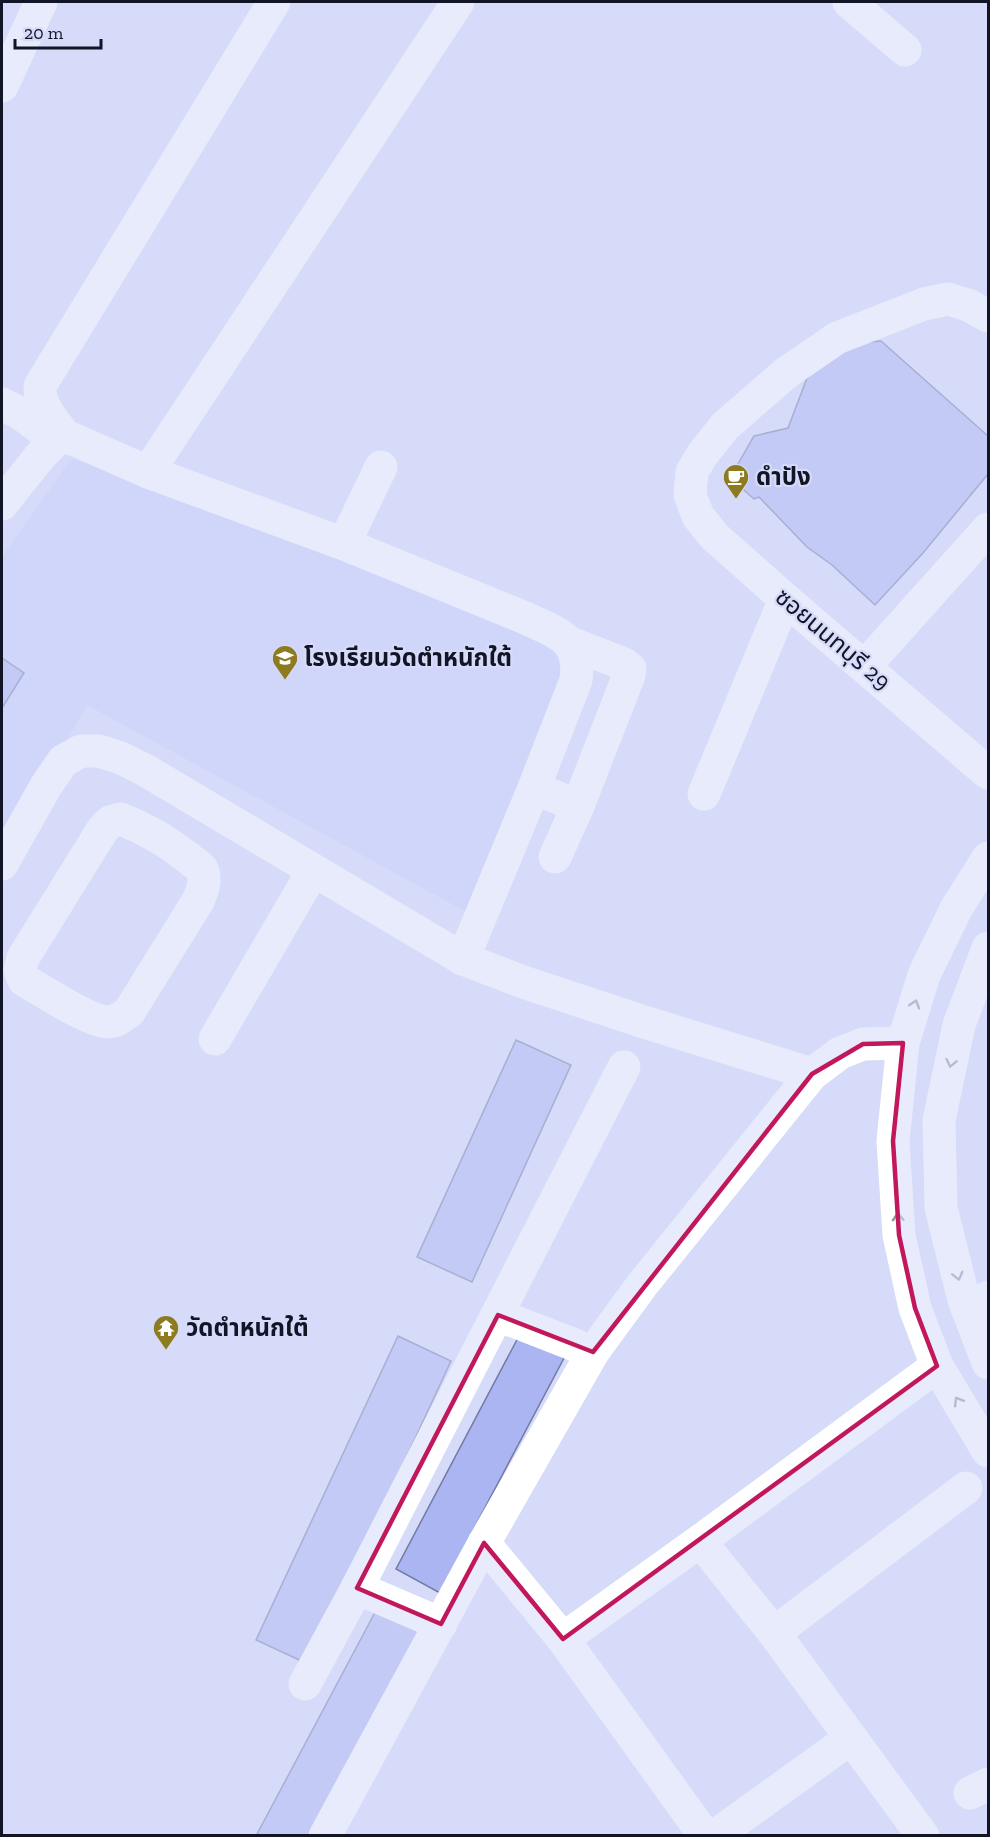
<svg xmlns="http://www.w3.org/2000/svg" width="990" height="1837" font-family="'Zilla Slab','Noto Sans Thai',serif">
  <rect width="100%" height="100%" fill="#d5dbf8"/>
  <path fill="#c7d0fc" d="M71,459L215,498L578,657L472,915L87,705L2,851V557Z"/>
  <g fill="#abb5f1" stroke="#737aa5" stroke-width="1.5">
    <path d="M881,341L988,436V474L923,553L875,605L832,565L807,547L759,497L754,499L730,478L754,436L788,428L807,378L843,344Z"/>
    <path d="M2,658L24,673L2,708Z"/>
    <path d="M516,1040L571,1065L472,1282L417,1257Z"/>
    <path d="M520,1334L564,1358L440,1593L396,1569Z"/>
    <path d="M398,1336L451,1361L310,1665L256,1640Z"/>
    <path d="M380,1603L422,1626L309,1836H256Z"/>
  </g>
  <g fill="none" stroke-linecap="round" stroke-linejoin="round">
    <g stroke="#fff" stroke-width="33">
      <path d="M849,2L905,50"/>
      <path d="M2,86L41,2"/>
      <path d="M988,316L968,305L948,299L924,304L837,338L786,373L725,426L702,455L692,472L690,495L698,516L715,537L785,599L988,773"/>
      <path d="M2,404L20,413L56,440L66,437L75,440L148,472L344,544L523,617C556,632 582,638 576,680L534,788L463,959"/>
      <path d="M65,436C54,421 39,406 40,386L274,2"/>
      <path d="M148,472L458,2"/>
      <path d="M2,504L41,455L56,440"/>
      <path d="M344,544L381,467"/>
      <path d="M865,666L988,529"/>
      <path d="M534,788L578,806L629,675L630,669L624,664L570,643"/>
      <path d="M704,794L785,599"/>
      <path d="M121,819C146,829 167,841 187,857C191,861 199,865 202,869C207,880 202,892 198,901L129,1012C122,1017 116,1022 108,1022C90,1022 41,990 24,980L20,970L23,958L103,829L110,822Z"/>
      <path d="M555,857L578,806"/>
      <path d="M2,864L46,786L63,761L81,751H99L121,758L145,770L463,959L526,983L641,1021L812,1074"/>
      <path d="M215,1039L313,871"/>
      <path d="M967,1308L988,1297"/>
      <path d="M498,1315L593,1352"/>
      <path d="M700,1541L774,1633L923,1836"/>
      <path d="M484,1543L563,1639L705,1836"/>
      <path d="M357,1588L441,1624"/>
      <path d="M774,1633L966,1488"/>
      <path d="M563,1639L700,1541L937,1366"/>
      <path d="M305,1684L357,1588L624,1067"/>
      <path d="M970,1793L988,1784"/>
      <path d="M325,1836L484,1543L593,1352L642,1285L812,1074L840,1053L863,1044L903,1043"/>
      <path d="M715,1836L851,1738"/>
    </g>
    <g stroke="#fff" stroke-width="33">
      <path d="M988,858L956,909L924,975L903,1043L893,1141L899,1235L915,1308L937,1366L988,1451"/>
      <path d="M988,948L959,1025L939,1120L941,1208L964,1300L988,1363"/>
    </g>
  </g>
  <defs><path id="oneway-chevron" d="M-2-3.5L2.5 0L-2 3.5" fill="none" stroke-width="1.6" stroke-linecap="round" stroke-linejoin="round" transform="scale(1.5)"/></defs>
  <g stroke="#94969d">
    <use href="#oneway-chevron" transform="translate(915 1004) rotate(-72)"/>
    <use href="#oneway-chevron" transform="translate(951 1063) rotate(102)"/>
    <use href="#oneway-chevron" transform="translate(898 1217) rotate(-93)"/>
    <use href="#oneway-chevron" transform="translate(958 1276) rotate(76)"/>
    <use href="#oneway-chevron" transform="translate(958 1401) rotate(-121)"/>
  </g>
  <path d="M0 0H990V1837H0ZM903,1043L893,1141L899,1235L915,1308L937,1366L563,1639L484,1543L441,1624L357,1588L498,1315L593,1352L812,1074L863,1044Z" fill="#d5dbf8" fill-opacity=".55" fill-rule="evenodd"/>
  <path fill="none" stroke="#c2185b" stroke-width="4.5" stroke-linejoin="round" d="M903,1043L893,1141L899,1235L915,1308L937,1366L563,1639L484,1543L441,1624L357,1588L498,1315L593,1352L812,1074L863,1044Z"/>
  <defs>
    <g id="cafe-pin" transform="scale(1.35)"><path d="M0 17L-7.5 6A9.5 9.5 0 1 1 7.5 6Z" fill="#8e7a1f" stroke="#d5dbf8"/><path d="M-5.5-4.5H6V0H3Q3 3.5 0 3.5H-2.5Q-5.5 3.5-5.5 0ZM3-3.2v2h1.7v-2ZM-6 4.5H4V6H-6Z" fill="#fff"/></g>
    <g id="school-pin" transform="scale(1.35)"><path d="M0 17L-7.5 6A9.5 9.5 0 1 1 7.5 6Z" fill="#8e7a1f" stroke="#d5dbf8"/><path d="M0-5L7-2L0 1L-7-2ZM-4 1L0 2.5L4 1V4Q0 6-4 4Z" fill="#fff"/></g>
    <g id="temple-pin" transform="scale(1.35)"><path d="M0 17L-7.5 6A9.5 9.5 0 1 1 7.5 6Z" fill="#8e7a1f" stroke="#d5dbf8"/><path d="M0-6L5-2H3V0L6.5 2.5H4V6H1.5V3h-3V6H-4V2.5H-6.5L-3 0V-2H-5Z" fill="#fff"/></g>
  </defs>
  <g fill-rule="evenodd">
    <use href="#cafe-pin" x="736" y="477"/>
    <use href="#school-pin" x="285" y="658"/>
    <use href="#temple-pin" x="166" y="1328"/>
  </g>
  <g text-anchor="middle" stroke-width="4.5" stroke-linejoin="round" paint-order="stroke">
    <g font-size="24" font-weight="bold" fill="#121525" stroke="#d5dbf8" text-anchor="start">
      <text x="756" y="485">ดำปัง</text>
      <text x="304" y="666">โรงเรียนวัดตำหนักใต้</text>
      <text x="186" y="1336">วัดตำหนักใต้</text>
    </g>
    <g font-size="24" fill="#121525" stroke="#d5dbf8">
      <text transform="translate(833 639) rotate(40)" y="8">ซอยนนทบุรี 29</text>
    </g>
  </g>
  <rect width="990" height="1837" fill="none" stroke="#121525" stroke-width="6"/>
  <path d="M15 39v9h86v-9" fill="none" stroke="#121525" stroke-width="3"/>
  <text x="24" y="39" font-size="18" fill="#121525" stroke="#d5dbf8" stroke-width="4.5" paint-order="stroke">20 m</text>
</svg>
